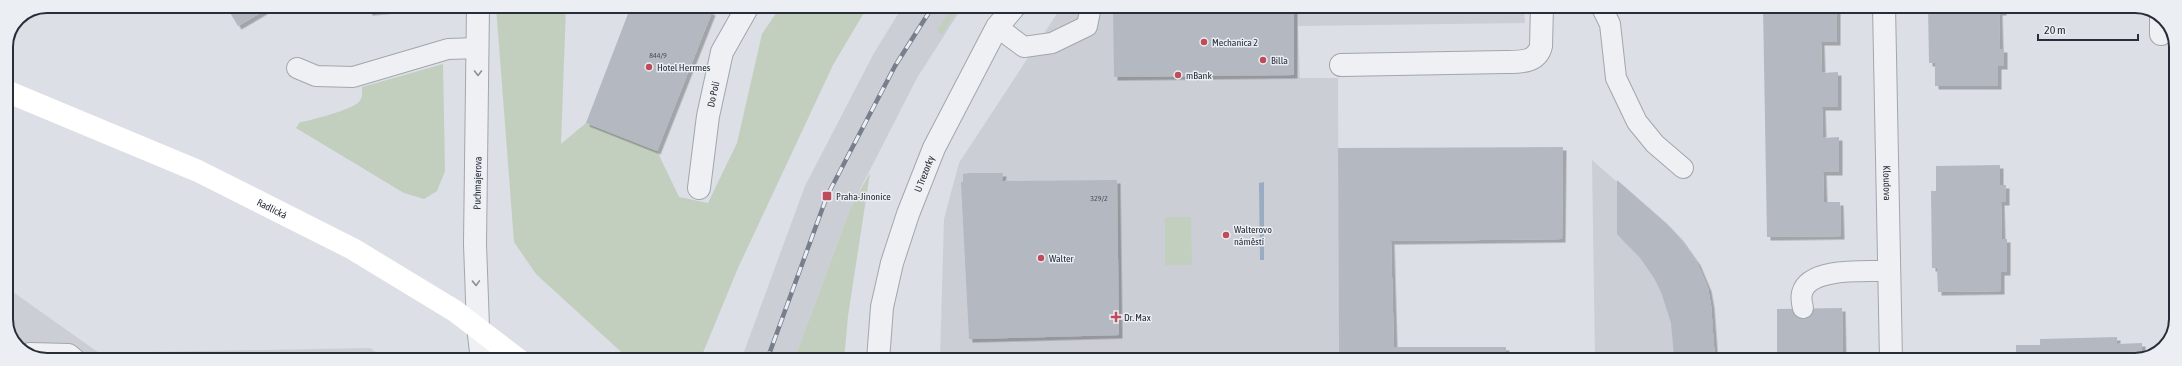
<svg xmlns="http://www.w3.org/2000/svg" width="2182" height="366" font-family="'Asap Condensed',sans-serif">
  <defs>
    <filter id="shadow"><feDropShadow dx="3.5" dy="3.5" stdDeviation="0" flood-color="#0004"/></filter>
  </defs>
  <rect width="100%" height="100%" fill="#dcdfe5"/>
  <g fill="#cbced5">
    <path d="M903,6H963L917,78L851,207L794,360H741L805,186L874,53Z"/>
    <path d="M1062,6H1524L1525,23L1298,26L1300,78H1338L1339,360H940L944,219L959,163Z"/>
    <path d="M1592,160L1675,233L1708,288L1713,328L1714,360H1595Z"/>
    <path d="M6,287L99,353L370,348L387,360H41L18,348L6,324Z"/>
  </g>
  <g fill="#c2cebe">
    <path d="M496,6H566L561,144L586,123L657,151L679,197L708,203L737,143L762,34L781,6H868L833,65L738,268L700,360H630L536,274L514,242Z"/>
    <path d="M955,6H960L942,35L937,29Z"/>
    <path d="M443,64L445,171L437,191L424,199L404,193L296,128L300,122C310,121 353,109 359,102C363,97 362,93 362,87Z"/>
    <path d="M870,173L848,316L844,360H794L851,207Z"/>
    <path d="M1165,217H1191L1192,265H1165Z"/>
  </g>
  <path fill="#9aacc2" d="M1264,182V260H1260L1259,183Z"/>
  <g fill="#b4b9c1" filter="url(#shadow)">
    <path d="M226,6H272L238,26Z"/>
    <path d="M368,6H418V7L369,12Z"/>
    <path d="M631,6H698L712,12L657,151L586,123Z"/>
    <path d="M1113,6H1353V8H1294V75L1114,77Z"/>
    <path d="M1763,6L1837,7V42H1821L1822,73L1838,72V107H1822L1823,138L1839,137V172H1823L1824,202H1840L1841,236L1767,237Z"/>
    <path d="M1928,6H2003V12H1999L2000,49H2004V66H1998V86H1935V63H1929Z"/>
    <path d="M1563,147L1562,239L1391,241L1394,347H1506V360H1339L1338,148Z"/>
    <path d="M2000,165V185H2006V202H2001L2002,239H2007V272H2001V291L1938,292L1937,268H1932L1931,191H1936V166Z"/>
    <path d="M971,173H1003L1002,181L1117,180L1119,335L969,339L961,182H963V174Z"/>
    <path d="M1617,180L1666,223L1680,238L1697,262L1708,288L1711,305L1715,360H1678L1674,357L1671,323L1661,292L1654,278L1638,255L1617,234Z"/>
    <path d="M1842,308L1843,360H1777V309Z"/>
    <path d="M2117,337V344L2142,343V357L2135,360H2016V345H2040V339Z"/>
  </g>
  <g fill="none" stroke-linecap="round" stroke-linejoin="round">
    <g stroke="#a2a6ae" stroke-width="22">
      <g id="lane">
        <path d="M1601,6L1610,24L1616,78L1637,122L1655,144L1683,168"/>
        <path d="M997,27L1024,47L1052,43L1087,26L1091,6"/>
        <path d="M297,68L316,76L353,77L448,49L478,48"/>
        <path d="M1803,308C1802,304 1801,297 1802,293C1809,266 1868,272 1889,271"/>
        <path d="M29,353L69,354L76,360"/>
      </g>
    </g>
    <g stroke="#a2a6ae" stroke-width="24">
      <g id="street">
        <path d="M478,6L475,244L478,327L482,360"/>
        <path id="s1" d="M1884,6L1891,360"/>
        <path d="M2161,16V34"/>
        <path d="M1341,65L1505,62C1519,62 1537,63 1541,46L1542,6"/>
        <path id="s2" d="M699,188L708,116L722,52L748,6"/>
        <path id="s3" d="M878,360L882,307L892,263L908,214L934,148L997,27L1015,6"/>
      </g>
    </g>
    <use href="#lane" stroke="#eef0f4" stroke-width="20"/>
    <use href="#street" stroke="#eef0f4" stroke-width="22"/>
    <path stroke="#fff" stroke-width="22" id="s4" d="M6,91L198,171L353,249L455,311L519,360"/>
    <g stroke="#777f8d" stroke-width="4.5">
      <path id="rail" d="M767,360L827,196L895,66L933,6"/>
    </g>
    <use href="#rail" stroke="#ebeef3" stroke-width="3" stroke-dasharray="9" stroke-linecap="butt"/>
  </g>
  <defs><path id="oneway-chevron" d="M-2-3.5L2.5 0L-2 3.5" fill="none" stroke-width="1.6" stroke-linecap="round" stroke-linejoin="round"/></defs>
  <g stroke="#8b8f96">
    <use href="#oneway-chevron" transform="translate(478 73) rotate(90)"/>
    <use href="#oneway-chevron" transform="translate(476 283) rotate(88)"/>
  </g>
  <g fill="#bf4c5a" stroke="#ebeef3" stroke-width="1.5">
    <circle cx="1204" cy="42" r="4"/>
    <circle cx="1263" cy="60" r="4"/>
    <circle cx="649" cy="67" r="4"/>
    <circle cx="1178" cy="75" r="4"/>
    <rect x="822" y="191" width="10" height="10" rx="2"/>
    <circle cx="1226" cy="235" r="4"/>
    <circle cx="1041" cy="258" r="4"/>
    <path d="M1114 311h4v4h4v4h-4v4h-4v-4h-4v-4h4z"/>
  </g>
  <g text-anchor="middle" stroke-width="3" stroke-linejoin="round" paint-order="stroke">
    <g font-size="8" fill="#4b515b">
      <text x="658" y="58">844/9</text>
      <text x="1099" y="201">329/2</text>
    </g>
    <g font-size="10" fill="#282e39" stroke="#ebeef3" text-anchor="start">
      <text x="1212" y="46">Mechanica 2</text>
      <text x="1271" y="64">Billa</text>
      <text x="657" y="71">Hotel Herrmes</text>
      <text x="1186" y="79">mBank</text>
      <text x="836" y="200">Praha-Jinonice</text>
      <text x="1234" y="233">Walterovo<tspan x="1234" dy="12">náměstí</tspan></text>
      <text x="1049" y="262">Walter</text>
      <text x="1124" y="321">Dr. Max</text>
    </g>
    <g font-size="10" fill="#282e39" stroke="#ebeef3">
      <text dy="4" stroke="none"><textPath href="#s2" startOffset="95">Do Polí</textPath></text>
      <text dy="4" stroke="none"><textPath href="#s3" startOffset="193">U Trezorky</textPath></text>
      <text transform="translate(477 183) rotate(-89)" y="4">Puchmajerova</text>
      <text dy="4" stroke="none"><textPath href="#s1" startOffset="177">Kloudova</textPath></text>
      <text dy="4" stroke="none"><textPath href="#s4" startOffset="291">Radlická</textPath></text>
    </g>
  </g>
  <path d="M0 0H2182V366H0ZM47 13H2135A34 34 0 0 1 2169 47V319A34 34 0 0 1 2135 353H47A34 34 0 0 1 13 319V47A34 34 0 0 1 47 13Z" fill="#ebeef3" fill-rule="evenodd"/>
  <path fill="none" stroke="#282e39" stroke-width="2" d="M47 13H2135A34 34 0 0 1 2169 47V319A34 34 0 0 1 2135 353H47A34 34 0 0 1 13 319V47A34 34 0 0 1 47 13Z"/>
  <path d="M2038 34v6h100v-6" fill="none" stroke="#282e39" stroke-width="2"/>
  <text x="2044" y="34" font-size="12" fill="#282e39" stroke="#ebeef3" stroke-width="3" paint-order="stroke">20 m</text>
</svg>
